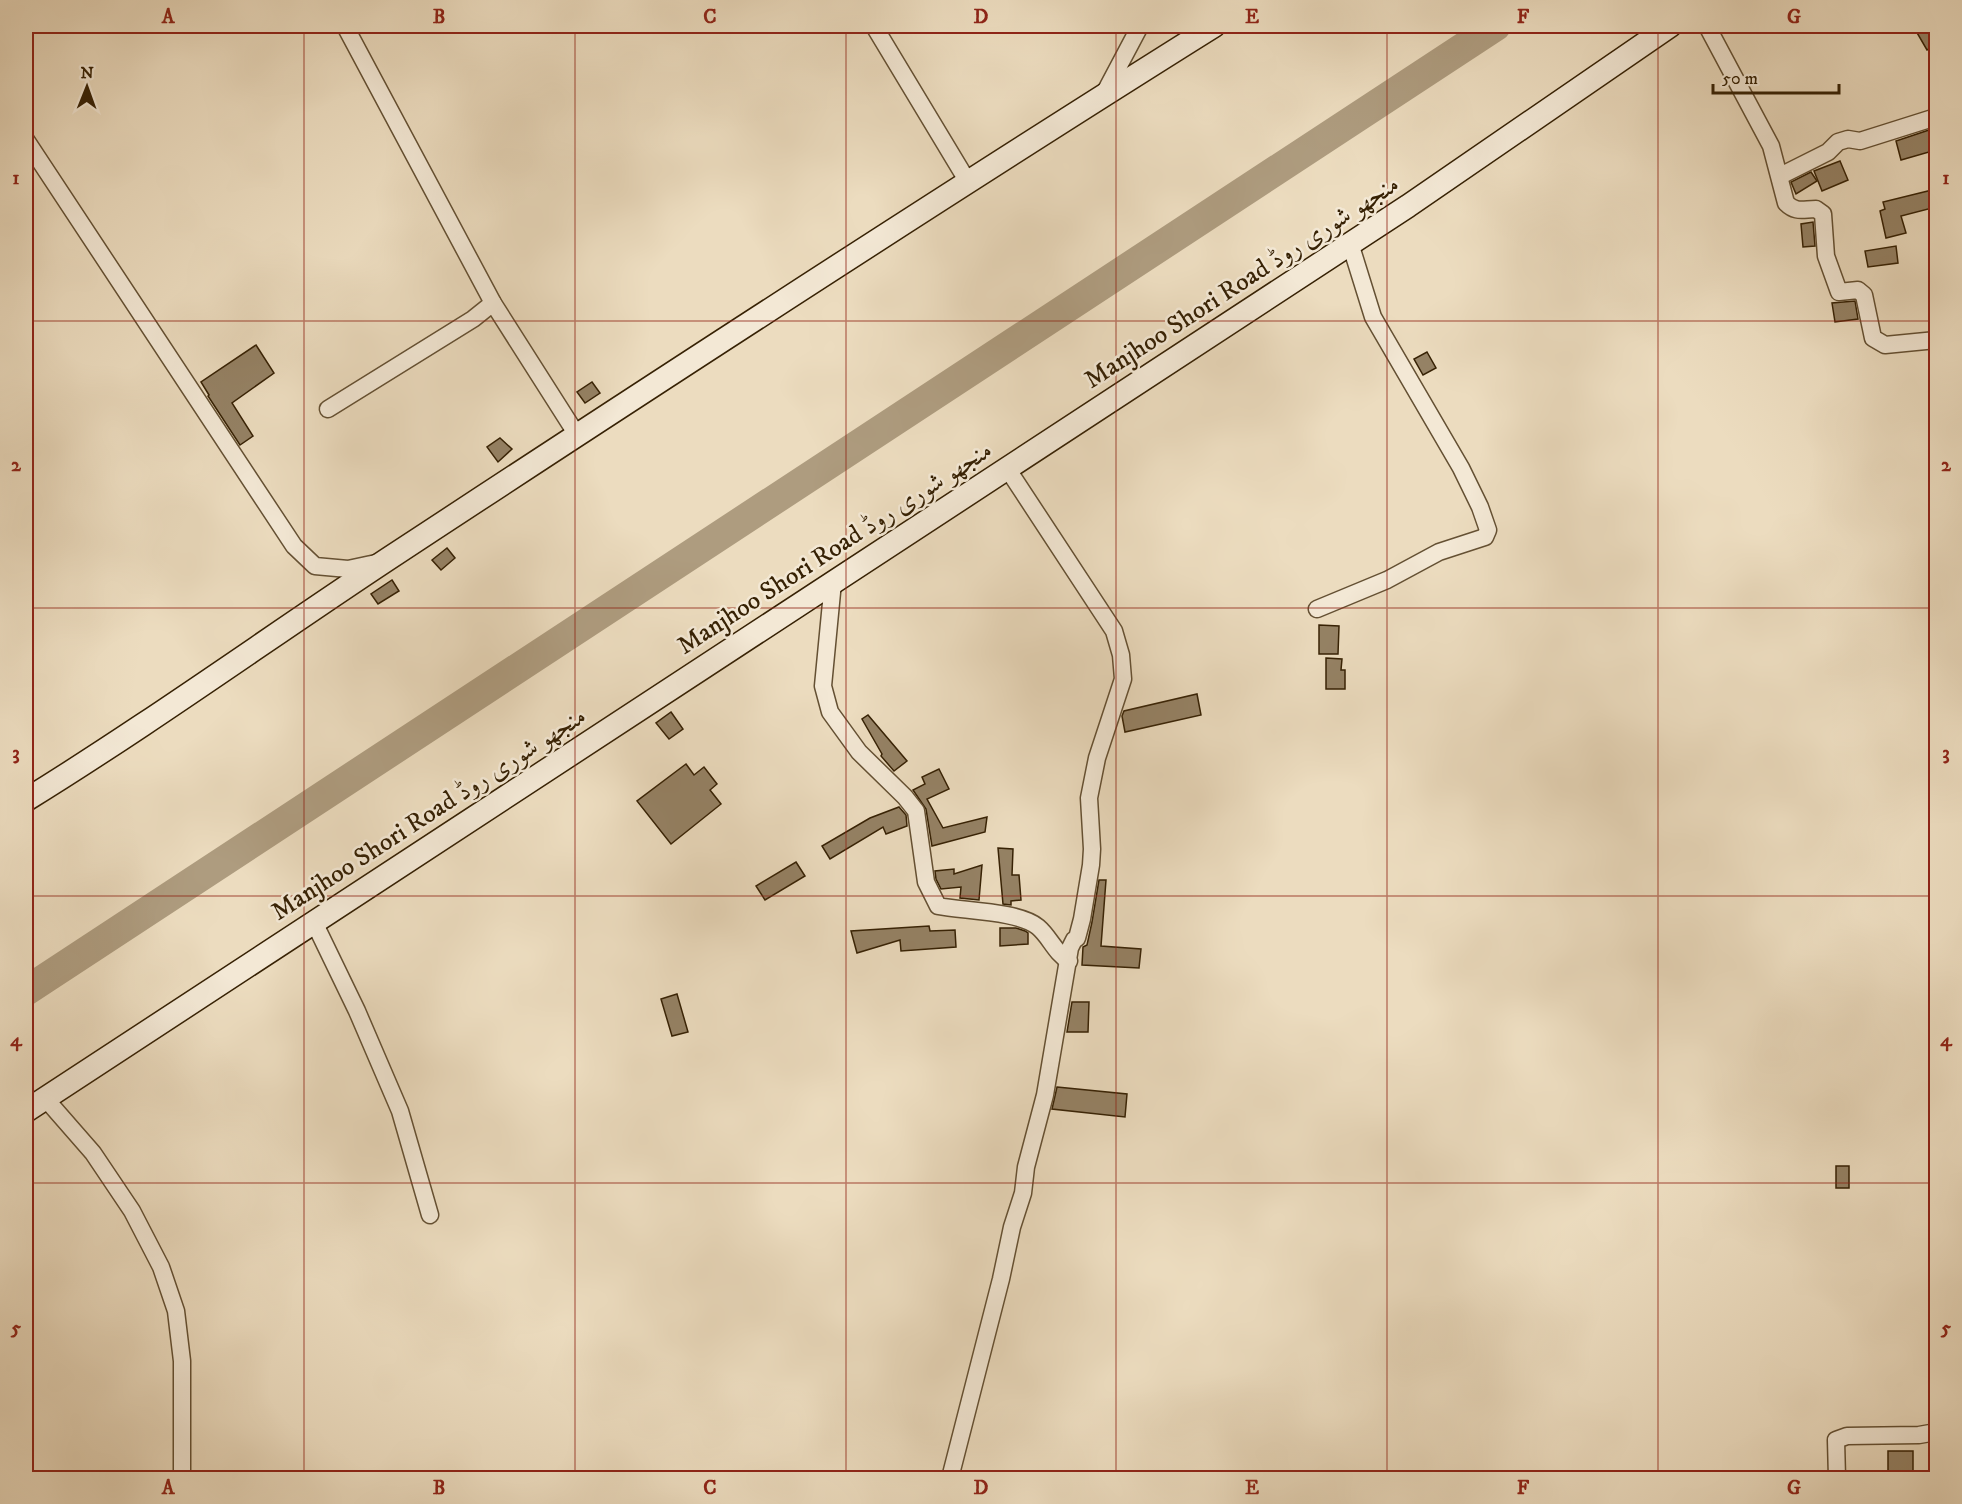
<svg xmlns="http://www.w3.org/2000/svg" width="1962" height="1504" font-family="'IM FELL DW Pica',Amiri,serif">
  <rect width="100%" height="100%" fill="#ecdcbf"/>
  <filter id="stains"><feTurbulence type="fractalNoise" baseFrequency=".00333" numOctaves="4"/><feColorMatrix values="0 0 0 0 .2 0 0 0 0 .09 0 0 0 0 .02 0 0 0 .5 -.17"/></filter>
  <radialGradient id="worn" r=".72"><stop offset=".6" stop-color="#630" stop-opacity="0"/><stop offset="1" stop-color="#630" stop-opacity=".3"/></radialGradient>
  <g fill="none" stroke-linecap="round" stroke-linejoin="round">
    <path stroke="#ae9c7f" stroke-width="30" d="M26,991L1496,26"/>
  </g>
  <g fill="#958265" stroke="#362104" stroke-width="1.5">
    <path d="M1925,26H1936V45L1927,50L1916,31Z"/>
    <path d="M1929,130L1931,138L1936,137V150L1901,160L1896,141Z"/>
    <path d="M1840,161L1848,180L1822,191L1814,171Z"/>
    <path d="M1811,172L1817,181L1796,194L1791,182Z"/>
    <path d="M1936,189V207L1901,216L1906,233L1886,238L1880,211L1885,209L1883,202Z"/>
    <path d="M1813,222L1815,246L1803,247L1801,224Z"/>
    <path d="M1896,246L1898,263L1868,267L1865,251Z"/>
    <path d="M1855,301L1858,319L1835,322L1832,303Z"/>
    <path d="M256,345L274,373L232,403L253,436L240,445L208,396L209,395L201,382Z"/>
    <path d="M1427,352L1436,368L1423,375L1414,359Z"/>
    <path d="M592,382L600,393L585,403L577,392Z"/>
    <path d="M500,438L512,449L498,462L487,447Z"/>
    <path d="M447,548L455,558L441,570L432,560Z"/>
    <path d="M392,580L399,591L378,604L371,594Z"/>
    <path d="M1319,625L1339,626L1338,654H1319Z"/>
    <path d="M1326,658L1342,659L1341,670H1345V689H1326Z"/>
    <path d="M1197,694L1201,715L1125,732L1122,716L1124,711Z"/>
    <path d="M671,712L683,729L669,739L656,723Z"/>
    <path d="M868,715L907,761L894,771L881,756L882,754L862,719Z"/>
    <path d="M686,764L694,775L704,767L717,784L710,790L721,804L671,844L637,801Z"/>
    <path d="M939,769L949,789L927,799L943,828L987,817L985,832L932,846L926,809L913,790L925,784L922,777Z"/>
    <path d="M899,807L906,815L907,826L886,834L883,827L830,859L822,846L870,818Z"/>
    <path d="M998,848L1013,849L1012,875H1019L1021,900L1011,901V905L1003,904Z"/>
    <path d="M796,862L805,876L765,900L756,886Z"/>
    <path d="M982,865L979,900L960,898L961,887L941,889L936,879L935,871L954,869V874Z"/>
    <path d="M1099,880H1106L1101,946L1141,949L1139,968L1082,965L1083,947L1087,945L1092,922Z"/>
    <path d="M929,926L930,931L955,930L956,947L901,951L900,940L857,953L851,931Z"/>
    <path d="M1000,928H1016L1025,931L1028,933V944L1000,946Z"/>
    <path d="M677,994L688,1032L672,1036L661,999Z"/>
    <path d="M1072,1002H1089L1088,1032H1067Z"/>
    <path d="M1057,1087L1127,1094L1125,1117L1052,1109Z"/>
    <rect x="1836" y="1166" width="13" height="22"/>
    <rect x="1888" y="1451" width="25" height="27"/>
  </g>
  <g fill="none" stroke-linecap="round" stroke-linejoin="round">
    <g stroke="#645033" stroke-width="19">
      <g id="street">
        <path d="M345,26L493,303L577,435"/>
        <path d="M874,26L968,182"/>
        <path d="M1707,26L1771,146L1786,203C1796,213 1803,209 1816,209L1823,214L1826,256L1839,292L1858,290L1864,295L1873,338L1885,345L1936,340"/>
        <path d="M1104,94L1140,26"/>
        <path d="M26,140L294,546L315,566L348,569L376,563"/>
        <path d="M1780,176L1828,152L1838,142L1848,139L1860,141L1936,117"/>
        <path d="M328,409L473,319L493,303"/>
        <path d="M833,582L823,686L830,712L859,752L905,797L916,811L926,882L938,906C964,911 1019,911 1038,927C1050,937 1055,953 1069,961"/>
        <path d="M1317,609L1387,580L1439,552L1485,537L1488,530L1480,507L1461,468L1373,317L1350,243"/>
        <path d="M314,922L357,1011L400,1111L430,1215"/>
        <path d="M45,1098L93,1153L132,1211L161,1267L176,1311L182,1361V1478"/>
        <path d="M950,1478L1001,1279L1012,1227L1023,1193L1026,1167L1045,1095L1070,948L1074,940L1077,938L1082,919L1091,865L1092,849L1089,798L1097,758L1123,679L1121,655L1114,631L1007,468"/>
        <path d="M1837,1478L1836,1440L1847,1436L1919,1435L1936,1432"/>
      </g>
    </g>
    <g stroke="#362104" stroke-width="25">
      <g id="secondary">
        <path d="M26,800C149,724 267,639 388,559C662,379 936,200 1214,26"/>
        <path d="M26,1111L1408,206L1670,26"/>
      </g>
    </g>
    <use href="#street" stroke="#f3e8d5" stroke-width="16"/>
    <use href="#secondary" stroke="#f3e8d5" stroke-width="22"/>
  </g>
  <path fill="none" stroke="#8f2418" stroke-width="1.5" stroke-opacity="0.55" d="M304,26V1478M575,26V1478M846,26V1478M1116,26V1478M1387,26V1478M1658,26V1478M26,321H1936M26,608H1936M26,896H1936M26,1183H1936"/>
  <g text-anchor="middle" stroke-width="5" stroke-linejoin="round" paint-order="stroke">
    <g font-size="26" fill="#362104" stroke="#f3e8d5">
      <text transform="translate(1241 281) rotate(-33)" y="9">Manjhoo Shori Road منجھو شوری روڈ</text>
      <text transform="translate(834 547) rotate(-33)" y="9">Manjhoo Shori Road منجھو شوری روڈ</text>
      <text transform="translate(428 813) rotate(-33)" y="9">Manjhoo Shori Road منجھو شوری روڈ</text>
    </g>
  </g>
  <rect width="1962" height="1504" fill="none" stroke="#ecdcbf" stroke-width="66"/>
  <g transform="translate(87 87) rotate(1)" stroke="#f3e8d5" stroke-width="4.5" paint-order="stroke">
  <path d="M0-4.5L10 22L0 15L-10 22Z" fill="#362104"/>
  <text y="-9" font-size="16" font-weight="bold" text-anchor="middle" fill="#362104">N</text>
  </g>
  <path d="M1713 84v9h126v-9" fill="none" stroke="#362104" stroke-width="3"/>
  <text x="1722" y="84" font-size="18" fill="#362104" stroke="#f3e8d5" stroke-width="4.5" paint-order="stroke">50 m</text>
  <rect x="33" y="33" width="1896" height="1438" fill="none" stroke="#8f2418" stroke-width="2"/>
  <g font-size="20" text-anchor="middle" font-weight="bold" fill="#8f2418">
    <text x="168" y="23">A</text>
    <text x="439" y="23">B</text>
    <text x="710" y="23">C</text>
    <text x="981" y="23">D</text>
    <text x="1252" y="23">E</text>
    <text x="1523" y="23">F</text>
    <text x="1794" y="23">G</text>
    <text x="16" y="184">1</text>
    <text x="1946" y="184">1</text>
    <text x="16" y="471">2</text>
    <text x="1946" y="471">2</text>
    <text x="16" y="759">3</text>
    <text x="1946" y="759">3</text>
    <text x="16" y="1046">4</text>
    <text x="1946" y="1046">4</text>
    <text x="16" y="1334">5</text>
    <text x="1946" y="1334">5</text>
    <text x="168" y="1494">A</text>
    <text x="439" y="1494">B</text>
    <text x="710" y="1494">C</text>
    <text x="981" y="1494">D</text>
    <text x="1252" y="1494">E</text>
    <text x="1523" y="1494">F</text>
    <text x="1794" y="1494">G</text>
  </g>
  <rect width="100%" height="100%" filter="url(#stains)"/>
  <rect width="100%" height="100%" fill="url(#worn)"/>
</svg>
